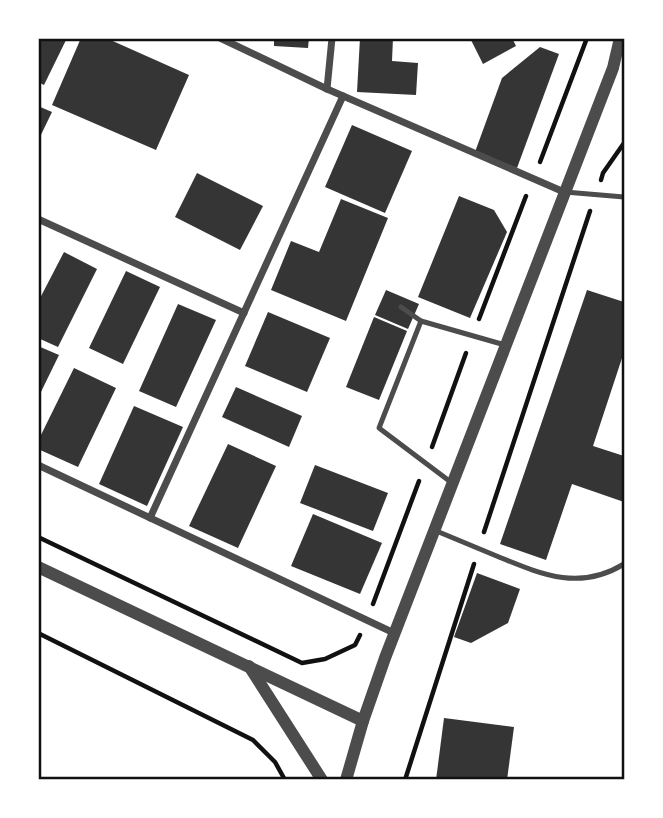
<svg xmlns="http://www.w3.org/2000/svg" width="663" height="818" font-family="'Titillium Web',sans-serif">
  <rect width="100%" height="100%" fill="#fff"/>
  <g fill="#353535">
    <path d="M38,38H67L44,85L38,82Z"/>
    <path d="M81,38H106L189,75L156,150L52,105Z"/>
    <path d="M274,38H309L308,48L274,46Z"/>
    <path d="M360,38H393L392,61L418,63L416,95L357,92Z"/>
    <path d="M470,38H512L516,46L483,64Z"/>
    <path d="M540,47L559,54L517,168L475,152L502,78Z"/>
    <path d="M38,106L52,112L38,141Z"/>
    <path d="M352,125L412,151L385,213L325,187Z"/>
    <path d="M197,173L263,206L240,250L175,217Z"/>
    <path d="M459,196L494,210L507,232L470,318L418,297Z"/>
    <path d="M341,199L388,218L346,321L271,290L291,241L319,252Z"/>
    <path d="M64,252L97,269L58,347L38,338V302Z"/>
    <path d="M126,271L160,287L123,364L89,348Z"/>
    <path d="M386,290L419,304L408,329L375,315Z"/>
    <path d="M587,290L624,302V352L593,446L624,456V502L572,484L546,560L500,544Z"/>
    <path d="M178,304L216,320L176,407L139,391Z"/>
    <path d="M268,312L330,338L307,392L245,366Z"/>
    <path d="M374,317L407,331L379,400L346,387Z"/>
    <path d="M38,346L59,355L38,398Z"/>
    <path d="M74,368L116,388L78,467L38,449V441Z"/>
    <path d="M236,387L302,416L289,447L222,417Z"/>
    <path d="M134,406L183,427L147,506L99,484Z"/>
    <path d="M228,444L276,466L238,548L189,526Z"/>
    <path d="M315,465L388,493L373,531L300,503Z"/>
    <path d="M313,514L382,543L360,594L291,566Z"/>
    <path d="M477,573L520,589L508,623L471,643L454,637Z"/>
    <path d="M444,718L514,727L507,780H436Z"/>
  </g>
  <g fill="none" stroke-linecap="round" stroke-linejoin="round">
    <g stroke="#111" stroke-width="4.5">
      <path d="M540,162L587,38"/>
      <path d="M601,180L603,173L624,143"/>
      <path d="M479,319L526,196"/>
      <path d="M432,447L466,353"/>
      <path d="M484,532L590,211"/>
      <path d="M38,537L302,663L325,659L355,645L360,635"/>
      <path d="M373,604L419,481"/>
      <path d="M38,633L253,740L275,762L285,780"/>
      <path d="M405,780L474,564"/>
    </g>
    <g stroke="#4c4c4c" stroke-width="5">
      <path d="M565,192L624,197"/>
      <path d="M401,307L421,321"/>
      <path d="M452,483L379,428L421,321L505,345"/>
      <path d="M434,530C456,539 477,548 499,557C543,575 580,591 624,564"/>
    </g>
    <g stroke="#4c4c4c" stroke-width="7">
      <path d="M220,38L327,89L564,192"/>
      <path d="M327,89L332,38"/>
      <path d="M38,219L244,313"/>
      <path d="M38,465L394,633"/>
      <path d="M150,518L343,96"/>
    </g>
    <g stroke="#4c4c4c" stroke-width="12">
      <path d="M38,567L363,721"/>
      <path d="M249,666L322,780"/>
      <path d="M346,780L363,721L385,658L613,68L620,38"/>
    </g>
  </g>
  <rect width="663" height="818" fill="none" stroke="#ffffff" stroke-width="80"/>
  <rect x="40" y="40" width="583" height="738" fill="none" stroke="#111" stroke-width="2.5"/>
</svg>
